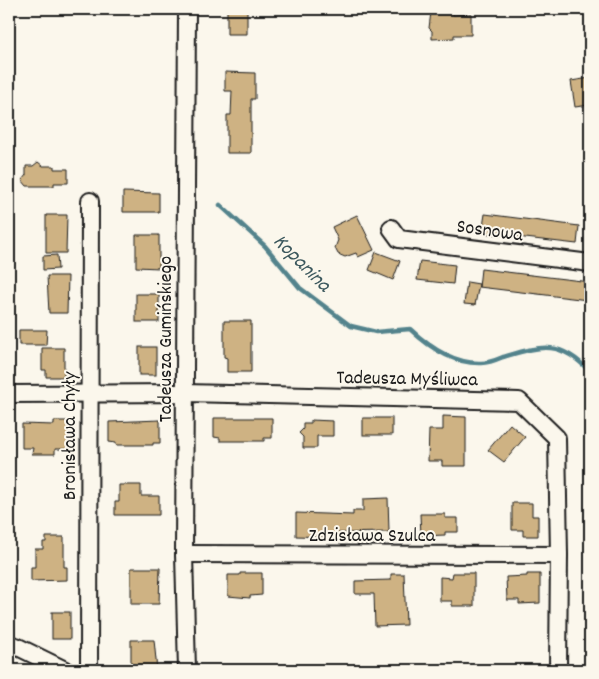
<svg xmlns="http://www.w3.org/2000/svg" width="599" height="679" font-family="Dekko,sans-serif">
  <rect width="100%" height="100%" fill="#fbf7ec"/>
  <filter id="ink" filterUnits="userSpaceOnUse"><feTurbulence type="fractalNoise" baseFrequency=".02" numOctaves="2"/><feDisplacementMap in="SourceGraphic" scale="10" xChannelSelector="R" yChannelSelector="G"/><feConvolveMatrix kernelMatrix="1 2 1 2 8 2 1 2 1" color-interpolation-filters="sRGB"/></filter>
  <g filter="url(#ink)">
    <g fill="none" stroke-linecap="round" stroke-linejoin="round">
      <path stroke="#53838c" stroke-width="4.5" d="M220,205L265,246L300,288L351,326L376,332L410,329C429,347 453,364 481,363C488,363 496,360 503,357C541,346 560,339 590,372"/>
    </g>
    <g fill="#ceb283" stroke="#1c1c1c">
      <path d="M227,9L247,10V34H227Z"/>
      <path d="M453,11V15L471,14V35H454V38L432,39V31L429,28L431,12Z"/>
      <path d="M225,72L255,73V99H251V153H227V115H231L232,91H225Z"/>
      <path d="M590,78V105L575,107L571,81Z"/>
      <path d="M38,162L43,166H54V169H68V183H54V186H27L22,180L26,175V166H33Z"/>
      <path d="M123,192L159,193V212H123Z"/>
      <path d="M485,214L579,226L577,244L482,233Z"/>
      <path d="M46,215H67L66,253H46Z"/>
      <path d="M357,215L374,250L358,257L356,253L345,257L338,254L335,248L338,240L332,227Z"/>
      <path d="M136,235H159V268L136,267Z"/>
      <path d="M376,252L400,261L393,280L369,270Z"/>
      <path d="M57,255L58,269L43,270V256Z"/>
      <path d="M420,261L455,265L453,284L417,280Z"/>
      <path d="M481,269L590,282L588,300L479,287Z"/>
      <path d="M47,276H68L67,313H49Z"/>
      <path d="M467,282L479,284L475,305L464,304Z"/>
      <rect x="136" y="294" width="23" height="28"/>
      <path d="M224,321H251V372H227V358L224,357Z"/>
      <path d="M19,330H47L46,345H19Z"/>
      <rect x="139" y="347" width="17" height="28"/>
      <path d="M42,348H64V377H46V370H42Z"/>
      <path d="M443,416L466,417V466H442V461H428L429,430H443Z"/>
      <path d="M214,418H272V438H264V441H220V438L214,437Z"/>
      <rect x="363" y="418" width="29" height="17"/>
      <path d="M160,420V443H153V445H116V443L109,442V422Z"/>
      <path d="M311,420L333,421V436H317V448H303V437L299,433L303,429V423H311Z"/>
      <path d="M54,421H69V449H55V454H32L33,448H22V424L54,425Z"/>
      <path d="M510,424L525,437L504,462L488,450Z"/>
      <path d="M119,485H141V496H159V515H115V502H119Z"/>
      <path d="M388,498L389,532L335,533V534H326V537L296,536V513L353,515V511H363V499Z"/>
      <path d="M512,503H532V516H538V536H523V530H512Z"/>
      <path d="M420,514H445V518H458V532H445V535L421,536Z"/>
      <path d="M46,537H64V567H67V580L31,581V567H35V549H43V542H46Z"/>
      <path d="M131,568H160L159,604H131Z"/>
      <path d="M240,573H262V595L250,596V598L228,596V575H240Z"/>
      <path d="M453,573H474V606H452V601H440V577L452,578Z"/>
      <path d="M391,574H404L406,625L375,626L374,594H355V581L391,580Z"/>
      <path d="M527,574H540V603L519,604V600H507L506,577L527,576Z"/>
      <rect x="52" y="612" width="18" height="27"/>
      <path d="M131,640H154L157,670H131Z"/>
    </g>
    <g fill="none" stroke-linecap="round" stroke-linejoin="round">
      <g stroke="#1c1c1c" stroke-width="20">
        <g id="street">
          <path d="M391,228L399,239L590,263"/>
          <path d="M9,394L185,393L519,401L557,438L559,555L558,670"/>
          <path d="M184,554L559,555"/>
          <path d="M9,644L16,646L65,670"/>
          <path d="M89,670L90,201"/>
          <path d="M187,670L184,554L187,9"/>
        </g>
      </g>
      <use href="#street" stroke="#fbf7ec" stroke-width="16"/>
    </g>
  </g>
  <g text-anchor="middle" stroke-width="4" stroke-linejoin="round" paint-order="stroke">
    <g font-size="20" fill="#1c1c1c" stroke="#fbf7ec">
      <text transform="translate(490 229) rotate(8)" y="7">Sosnowa</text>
      <text transform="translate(164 339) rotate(-90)" y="7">Tadeusza Gumińskiego</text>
      <text transform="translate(407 377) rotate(1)" y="7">Tadeusza Myśliwca</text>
      <text transform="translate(68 436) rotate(-90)" y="7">Bronisława Chyły</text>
      <text x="372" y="541">Zdzisława Szulca</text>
    </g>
    <g font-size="21" font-style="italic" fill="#3c585d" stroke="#fbf7ec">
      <text transform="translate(303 262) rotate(45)" y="7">Kopanina</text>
    </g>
  </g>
  <rect width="599" height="679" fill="none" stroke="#fbf7ec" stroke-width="30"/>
  <rect x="15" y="15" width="569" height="649" fill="none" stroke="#1c1c1c" stroke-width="2" filter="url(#ink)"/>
</svg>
